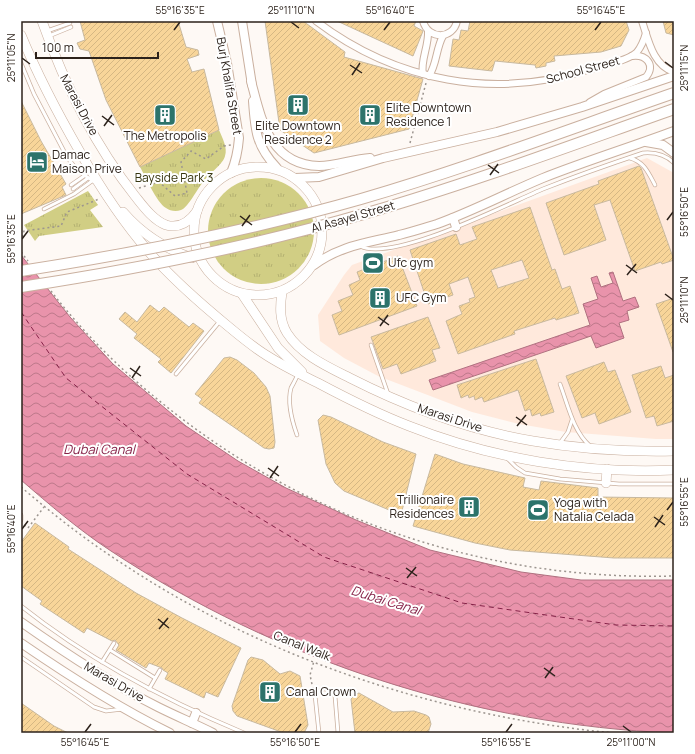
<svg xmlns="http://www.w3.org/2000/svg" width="695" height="754" font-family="Manrope,sans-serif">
  <defs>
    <pattern id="grass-tufts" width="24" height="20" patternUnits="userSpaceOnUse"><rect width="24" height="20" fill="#d1ce84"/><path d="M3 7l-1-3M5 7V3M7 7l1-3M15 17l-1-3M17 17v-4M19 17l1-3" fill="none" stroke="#b4b171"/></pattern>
    <pattern id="water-waves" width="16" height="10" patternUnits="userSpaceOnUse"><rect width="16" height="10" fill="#e993ab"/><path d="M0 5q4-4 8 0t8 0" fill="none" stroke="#bd788a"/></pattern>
    <pattern id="building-hatch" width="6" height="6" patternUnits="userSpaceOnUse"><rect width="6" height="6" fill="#f8d599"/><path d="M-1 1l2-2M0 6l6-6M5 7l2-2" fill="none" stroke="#d5b783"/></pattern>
  </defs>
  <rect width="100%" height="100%" fill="#fef9f5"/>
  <path fill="#ffe9dc" d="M647,158L674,173V439H656L566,432L519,424L472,412L378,376L344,358L320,341L318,315L344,275L352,265Z"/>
  <g fill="url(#grass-tufts)">
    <path d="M219,130C222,137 228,148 225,156C224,163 208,175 203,182C198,188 187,209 181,210C176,212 170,211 166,208C156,202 146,177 140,167Z"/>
    <circle cx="261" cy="231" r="53"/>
    <path d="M88,191L98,205L90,210L103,227L39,236L35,241L24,225Z"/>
  </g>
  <g fill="url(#water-waves)" stroke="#b07180">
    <path d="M21,255L70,317L113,364L186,426L238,461L286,488L356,520L430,550L521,572L581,580H674V733C475,725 278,661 111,551C79,530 50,505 21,480Z"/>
    <path d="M613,272L623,301L635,297L639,307L627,311L629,320L619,323L624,338L596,348L591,336L433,390L429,380L590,325L583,304L598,299L591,278L597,276L601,287L613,283L609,273Z"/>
  </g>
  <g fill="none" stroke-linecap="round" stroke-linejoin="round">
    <path stroke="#862248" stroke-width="1" stroke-dasharray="5 4" stroke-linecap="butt" d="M21,312L66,378L187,474L324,557L462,603L616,625L674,626"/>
  </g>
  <g fill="url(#building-hatch)" stroke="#c8b99f" fill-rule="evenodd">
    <path d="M80,21H178L186,47L198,50L199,55L187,59L192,72L204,69L219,130L140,167L106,100L89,51L80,49L77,43L85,40Z"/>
    <path d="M265,21H303L345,52L344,57L423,79L409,129L314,153L280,130Z"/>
    <path d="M337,21H416L414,26L423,31L413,56Z"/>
    <path d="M470,21H626L629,30L621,46L601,52L554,56L555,61L546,63V66L536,68L535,65L495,61L492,71L449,66L453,39L459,40L461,30L468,31Z"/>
    <path d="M663,21H674V35L666,33Z"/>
    <path d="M21,101L41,141L66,184L62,187L66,195L21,214Z"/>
    <path d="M639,166L641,168L674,260L662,264L661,262L635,271L610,200L594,205L606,240L564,255L546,203L599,184L598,181Z"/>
    <path d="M530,207L552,270L555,269L562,289L570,286L579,313L556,320L555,318L514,331L515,334L458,354L446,321L462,314L459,306L470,302L469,299L475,297L468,277L449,284L453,295L428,304L410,250L456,234L460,245L477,239L472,227ZM522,260L529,278L498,288L491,270Z"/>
    <path d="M398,256L417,306L339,335L332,315L342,311L338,301L353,295L349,285L360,280L357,272Z"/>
    <path d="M674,298V352H673L656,304Z"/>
    <path d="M150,305L159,312L164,307L189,327L193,323L204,331L171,373L158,362L161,359L134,338L137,334L119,319L125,312L137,322Z"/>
    <path d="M428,317L440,348L432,350L436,361L401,374L397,364L383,369L371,337Z"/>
    <path d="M230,357L237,360L254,373L266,387L270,396L275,442L274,448L269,449L264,448L199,403L202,399L195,394L224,358Z"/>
    <path d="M536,359L554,412L541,416L540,413L532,416L530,409L525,411L518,390L484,402L482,397L475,400L474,396L469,398L468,395L461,398L457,385Z"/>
    <path d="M604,362L608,372L615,370L631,412L599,424L595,413L582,418L566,376Z"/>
    <path d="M661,366L665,378L674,375V421L657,426L654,416L646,418L632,375Z"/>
    <path d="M323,415L331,417L383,442L416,454L401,515L344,491L335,483L326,464L318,420Z"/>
    <path d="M435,454L463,464L525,478L523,487L539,490L541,481L598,488V497L674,498V558H614L510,550L475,543L413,526Z"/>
    <path d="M35,523L69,547L68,549L136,593L182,618L241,648L218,697L206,692L204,698L165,679L168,673L163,670L162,668L149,663L146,668L116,650L119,645L115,640L112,641L87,628L84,633L40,604L42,601L21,586V542Z"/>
    <path d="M251,657L263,660L280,674L290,671L300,676L308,725L304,733H284L237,716L233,711L232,706L248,660Z"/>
    <path d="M359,693L393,712L414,711L426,715L429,717L431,724L428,733H355L351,699L356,694Z"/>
    <path d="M21,703L54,726L68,733H21Z"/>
  </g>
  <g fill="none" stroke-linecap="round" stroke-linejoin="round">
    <g stroke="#cab09f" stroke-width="4.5">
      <g id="service">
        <path d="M47,31L70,23"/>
        <path d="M49,36L71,27"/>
        <path d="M21,63L34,94L67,157L77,170L96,183"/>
        <path d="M630,158C644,162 648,172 655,185"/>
        <path d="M71,185L84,176"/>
        <path d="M73,189L88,178"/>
        <path d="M44,209L74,194L92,181"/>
        <path d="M360,246C393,263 507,204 543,189C576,176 610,164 643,153C655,152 665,154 674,163"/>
        <path d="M371,345L388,394"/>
        <path d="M176,374L220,321"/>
        <path d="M560,384C568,405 573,431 590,446"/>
        <path d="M297,435C292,421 287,403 291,388C293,384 296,379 298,374"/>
        <path d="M560,443L568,432L572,420"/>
        <path d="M508,459L516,467L525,473L560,479L619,484H674"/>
        <path d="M21,515V520"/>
        <path d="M21,606C89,660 165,700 244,733"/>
        <path d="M110,650L155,678"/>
        <path d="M21,657L94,707L106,711L123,709"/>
        <path d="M102,662L114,643"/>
        <path d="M149,689L160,670"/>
        <path d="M319,733L315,695C321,687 329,687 335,696L338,733"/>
      </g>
    </g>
    <g stroke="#cab09f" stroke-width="8">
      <g id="minor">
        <path d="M316,21C397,82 494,100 591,69C604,65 628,61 637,52C641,47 644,40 646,33"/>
        <path d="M423,21C428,40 453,40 457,21"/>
        <path d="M642,21C648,39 653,66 674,72"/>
        <path d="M423,74C420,61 429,46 428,31"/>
        <path d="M429,76C437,64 436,48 443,36"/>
        <path d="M590,102L604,94L646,77C656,65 646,54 632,56"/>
      </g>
    </g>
    <g stroke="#cab09f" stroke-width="10">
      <g id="tertiary">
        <path d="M217,21L227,63L239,138C238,151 236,161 231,173"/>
        <path d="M242,21L252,85"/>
        <path d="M251,81C261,118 269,165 319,166C336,166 353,159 370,158"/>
        <path d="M253,101C255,130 256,146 277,168"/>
        <path d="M646,142L663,145L674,153"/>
        <path d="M295,178L319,177L383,158L497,132L582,107L674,76"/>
        <path d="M453,218L456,227"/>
        <path d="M314,265C341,245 368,243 399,235C412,232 424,228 437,224C473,211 507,193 543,178C586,161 631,147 674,131"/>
        <path d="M21,622C65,653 110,683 158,707C176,716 195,724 213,733"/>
        <path d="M21,643C69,676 117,707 170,733"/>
        <path d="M192,723L196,713"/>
      </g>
    </g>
    <g stroke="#cab09f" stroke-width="10">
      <g id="secondary">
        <path d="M42,21C64,83 94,144 135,196C143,206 153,220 166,225C179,229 190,221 197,211"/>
        <path d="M21,35C38,76 58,114 80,152C100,187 122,221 149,252C173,280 201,304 229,327C241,337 253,347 266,355C283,366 300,374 318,383C348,399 378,414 409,426C492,459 585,474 674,470"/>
        <circle cx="258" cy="231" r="64"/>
        <path d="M123,212C141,233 166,249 192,258"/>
        <path d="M282,292C280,306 279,320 287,333C301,355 328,367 350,378C407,407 469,430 533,441C579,449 627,452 674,451"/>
        <path d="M242,294L278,348L302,372"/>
        <path d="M606,483L607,469"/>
      </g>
    </g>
    <g stroke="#9c958f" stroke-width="1.5" stroke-dasharray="2 3" stroke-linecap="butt">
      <path d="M410,143L426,83"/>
      <path d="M139,188L159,182L175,196L187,193L181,162L191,151L206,159L224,146L231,145"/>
      <path d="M21,242L24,231L61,226L67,212L99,199"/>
      <path d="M21,252L28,261"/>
      <path d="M51,291C84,334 124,373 167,407C310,522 491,581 674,576"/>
      <path d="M21,487C54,515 87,541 123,564C268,660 440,716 613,733"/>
      <path d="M24,525L28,528L44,507"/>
      <path d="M313,689L310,675L314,661"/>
    </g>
    <use href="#service" stroke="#fff" stroke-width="3"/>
    <use href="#minor" stroke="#fff" stroke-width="6"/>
    <use href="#tertiary" stroke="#fff" stroke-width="8"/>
    <use href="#secondary" stroke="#fff" stroke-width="9"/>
    <g stroke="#cab09f" stroke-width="12" stroke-linecap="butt">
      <g id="primary-bridge">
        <path d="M21,271C136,253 249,231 361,199C467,168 570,129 674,93"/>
        <path d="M21,287C138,269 254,246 367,213C471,183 572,145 674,109"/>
      </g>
    </g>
    <use href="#primary-bridge" stroke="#fff" stroke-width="10"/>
  </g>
  <path fill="none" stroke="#2c221b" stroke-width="1.5" d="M291,22L299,28M174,30L180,22M384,30L390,22M595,30L601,22M22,58L30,64M665,62L673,68M350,65L362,73M352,75L360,63M102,116L114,125M104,126L112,115M488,165L499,173M490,175L498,164M240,216L252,225M667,220L673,212M242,226L250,215M22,239L28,231M626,265L637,273M627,275L636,264M665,294L673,300M378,317L389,325M380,326L388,315M130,368L141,376M132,378L140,366M516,417L527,425M517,426L526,415M268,468L279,476M270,478L278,466M667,510L673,502M654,517L665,525M655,527L663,515M22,529L28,521M406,568L417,576M407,578L416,567M158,619L169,628M159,629L168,618M544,668L555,676M545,678L553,667M623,726L631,732M85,732L91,724M295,732L301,724M506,732L512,724"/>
  <defs>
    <g id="building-square" transform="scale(1.15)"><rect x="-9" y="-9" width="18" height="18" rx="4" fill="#2c736b" stroke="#fff"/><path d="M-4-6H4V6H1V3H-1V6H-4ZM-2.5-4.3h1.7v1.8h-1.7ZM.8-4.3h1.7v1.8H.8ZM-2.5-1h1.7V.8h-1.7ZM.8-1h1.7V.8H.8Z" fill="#fff"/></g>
    <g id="hotel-square" transform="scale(1.15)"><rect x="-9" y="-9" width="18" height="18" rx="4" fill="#2c736b" stroke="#fff"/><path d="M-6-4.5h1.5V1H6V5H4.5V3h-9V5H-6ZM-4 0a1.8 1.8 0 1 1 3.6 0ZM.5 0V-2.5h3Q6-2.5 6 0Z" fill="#fff"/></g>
    <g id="stadium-square" transform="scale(1.15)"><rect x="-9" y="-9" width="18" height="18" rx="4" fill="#2c736b" stroke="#fff"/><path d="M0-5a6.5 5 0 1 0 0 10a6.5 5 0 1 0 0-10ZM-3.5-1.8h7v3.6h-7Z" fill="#fff"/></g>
  </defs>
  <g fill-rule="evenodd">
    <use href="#building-square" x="298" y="105"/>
    <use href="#building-square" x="165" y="115"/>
    <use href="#building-square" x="370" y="115"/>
    <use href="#hotel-square" x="37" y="162"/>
    <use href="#stadium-square" x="373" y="263"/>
    <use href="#building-square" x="380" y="298"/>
    <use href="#building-square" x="469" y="507"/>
    <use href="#stadium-square" x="538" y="510"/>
    <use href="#building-square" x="270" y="692"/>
  </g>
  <g text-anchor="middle" stroke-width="4" stroke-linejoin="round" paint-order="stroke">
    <g font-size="12" fill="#2c221b" stroke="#fff">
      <text transform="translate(583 70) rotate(-15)" y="4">School Street</text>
      <text transform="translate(229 86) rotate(80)" y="4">Burj Khalifa Street</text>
      <text transform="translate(79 105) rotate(62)" y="4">Marasi Drive</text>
      <text transform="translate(353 217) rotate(-16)" y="4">Al Asayel Street</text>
      <text transform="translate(450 418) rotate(18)" y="4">Marasi Drive</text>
      <text transform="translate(302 646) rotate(22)" y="4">Canal Walk</text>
      <text transform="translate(114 682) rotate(30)" y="4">Marasi Drive</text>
    </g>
    <g font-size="12" fill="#2c221b" stroke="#fff" text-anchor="start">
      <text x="386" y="112">Elite Downtown<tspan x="386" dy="14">Residence 1</tspan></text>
      <text x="298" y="130" text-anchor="middle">Elite Downtown<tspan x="298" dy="14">Residence 2</tspan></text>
      <text x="165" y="140" text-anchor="middle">The Metropolis</text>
      <text x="52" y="159">Damac<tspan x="52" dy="14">Maison Prive</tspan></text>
      <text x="388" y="267">Ufc gym</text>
      <text x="396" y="302">UFC Gym</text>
      <text x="454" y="504" text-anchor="end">Trillionaire<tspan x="454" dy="14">Residences</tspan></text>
      <text x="554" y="507">Yoga with<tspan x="554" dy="14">Natalia Celada</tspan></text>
      <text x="286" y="696">Canal Crown</text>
    </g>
    <g font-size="12" fill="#37350f" stroke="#fff">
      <text x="174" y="182">Bayside Park 3</text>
    </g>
    <g font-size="13" font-style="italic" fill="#862248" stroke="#fff">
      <text x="99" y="454">Dubai Canal</text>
      <text transform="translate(386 600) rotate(17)" y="5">Dubai Canal</text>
    </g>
  </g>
  <rect width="695" height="754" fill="none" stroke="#ffffff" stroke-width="44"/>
  <path d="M36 52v6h122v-6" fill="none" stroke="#2c221b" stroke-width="2"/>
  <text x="42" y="52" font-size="12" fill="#2c221b" stroke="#ffffff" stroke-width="3" paint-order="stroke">100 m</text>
  <rect x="22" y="22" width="651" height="710" fill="none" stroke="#2c221b" stroke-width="1.5"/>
  <g font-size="10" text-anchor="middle" fill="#2c221b">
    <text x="180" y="14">55°16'35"E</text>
    <text x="291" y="14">25°11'10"N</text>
    <text x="390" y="14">55°16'40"E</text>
    <text x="601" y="14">55°16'45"E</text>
    <text transform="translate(11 58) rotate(-90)" y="4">25°11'05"N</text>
    <text transform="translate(684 68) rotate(-90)" y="4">25°11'15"N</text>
    <text transform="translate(684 212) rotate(-90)" y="4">55°16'50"E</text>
    <text transform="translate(11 239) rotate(-90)" y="4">55°16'35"E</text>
    <text transform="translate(684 300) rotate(-90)" y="4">25°11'10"N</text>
    <text transform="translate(684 502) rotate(-90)" y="4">55°16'55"E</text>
    <text transform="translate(11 529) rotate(-90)" y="4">55°16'40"E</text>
    <text x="85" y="746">55°16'45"E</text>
    <text x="295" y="746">55°16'50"E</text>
    <text x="506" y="746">55°16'55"E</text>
    <text x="631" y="746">25°11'00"N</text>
  </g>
</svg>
